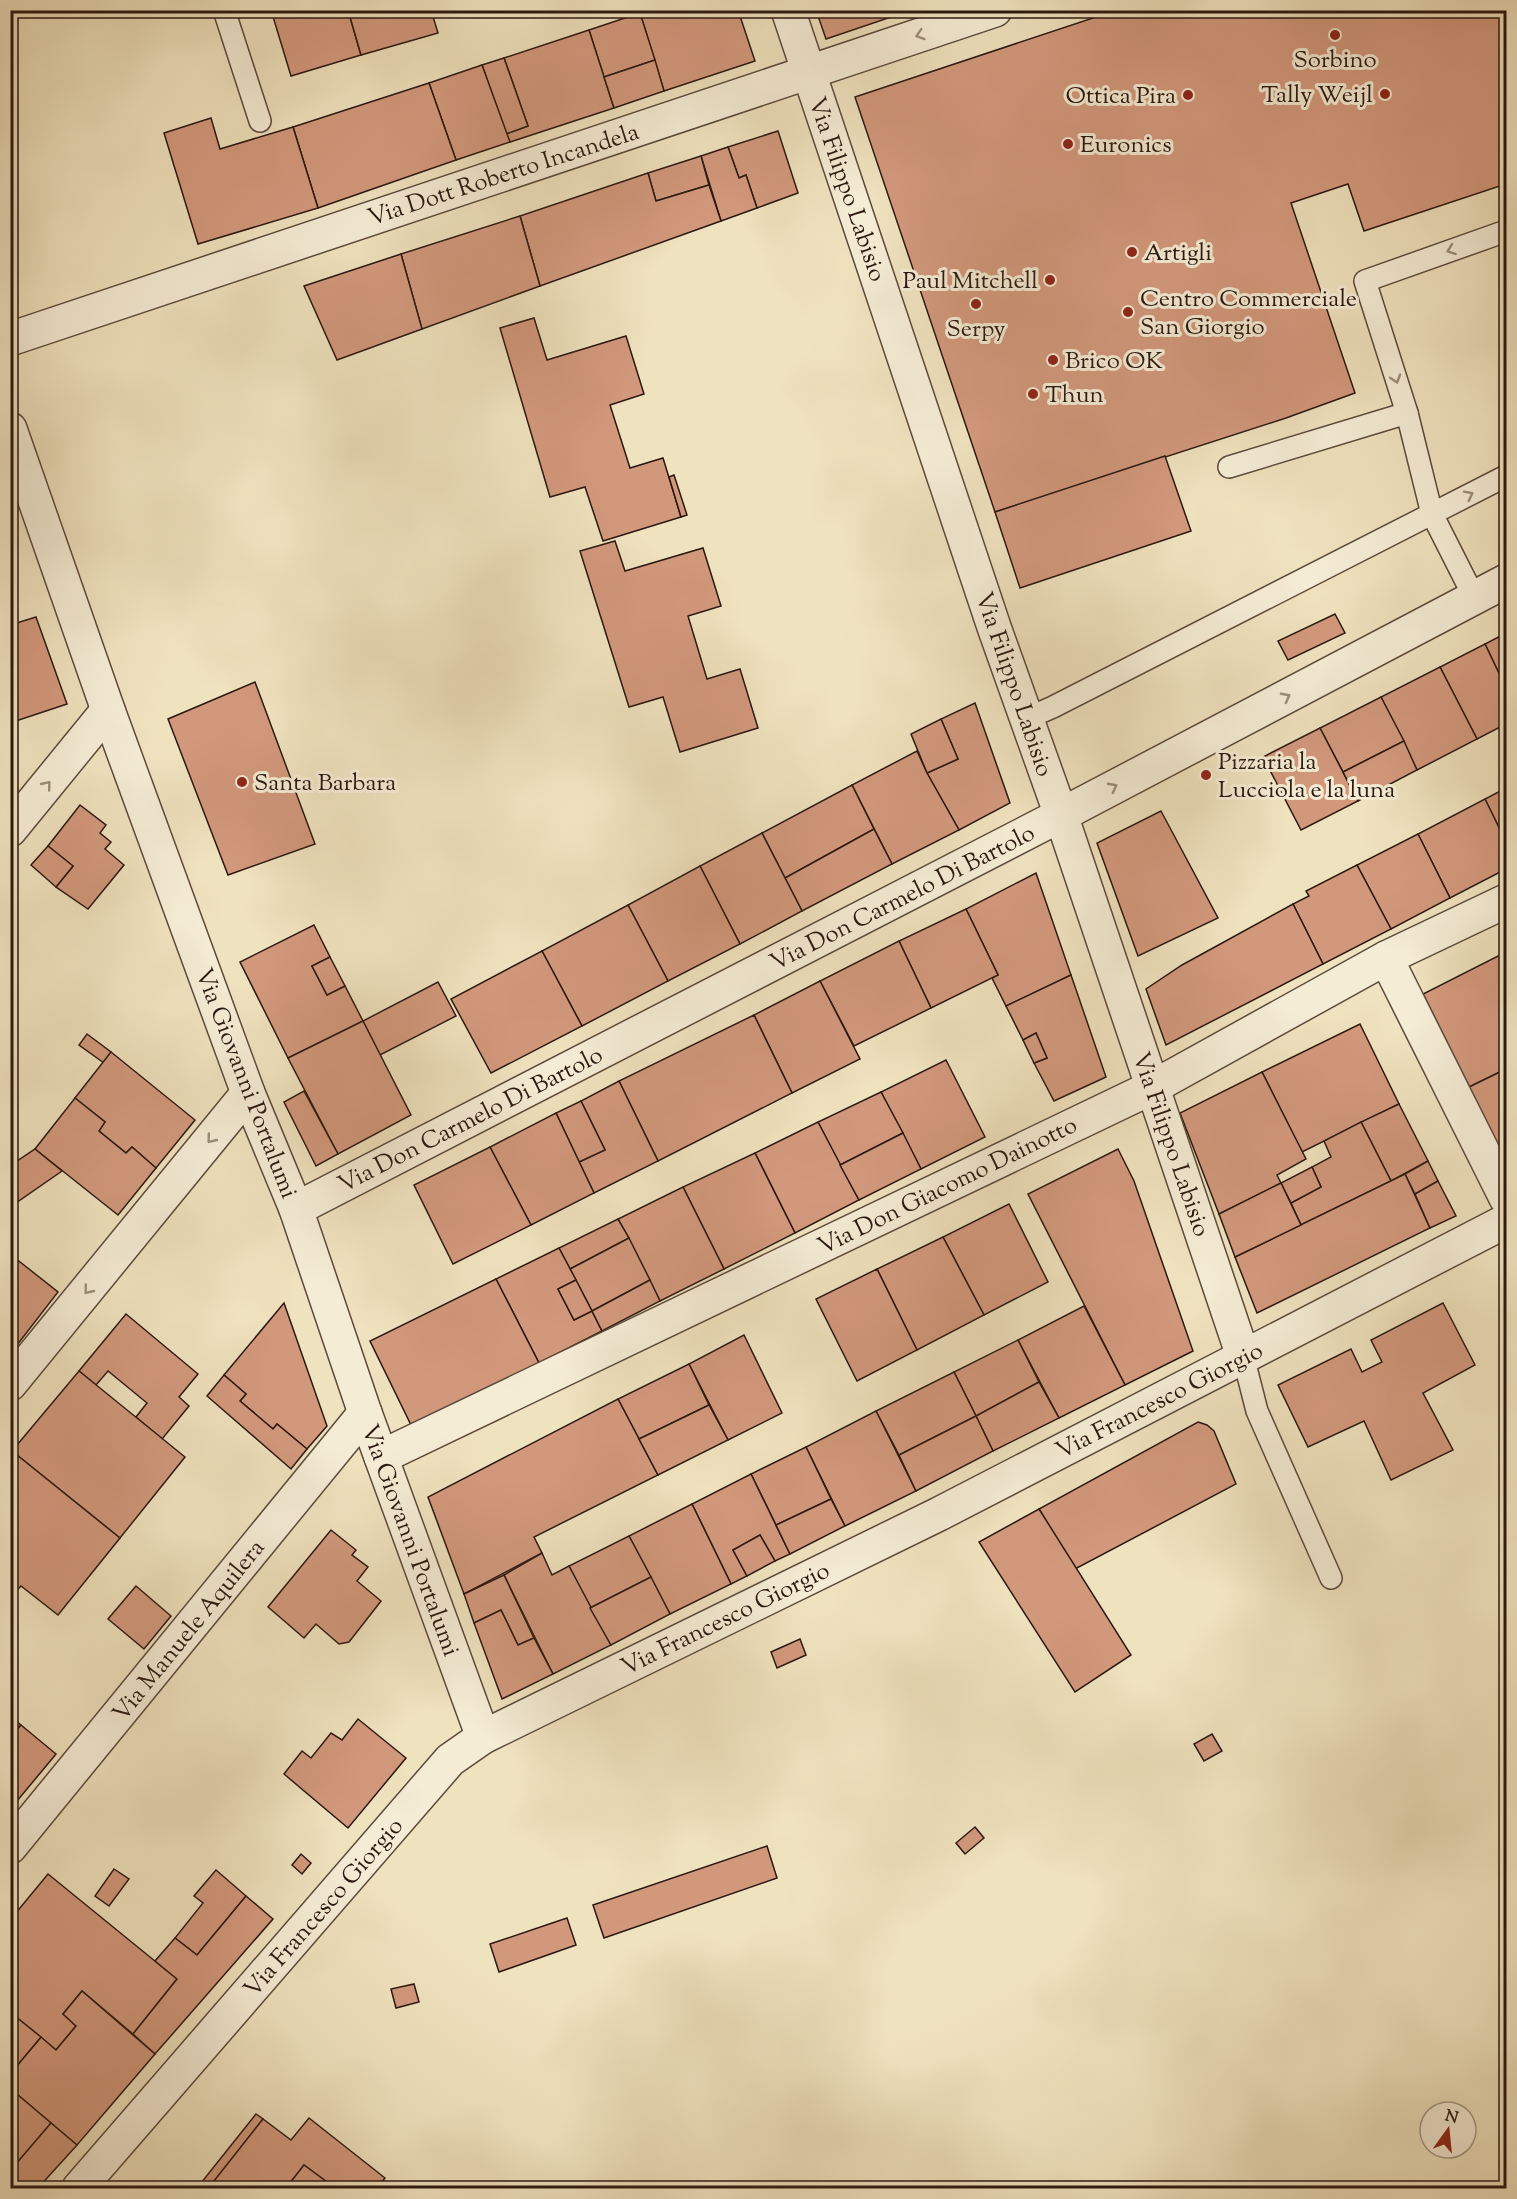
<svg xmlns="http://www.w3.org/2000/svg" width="1517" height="2199" font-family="'Sorts Mill Goudy',serif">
  <rect width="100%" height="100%" fill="#efe2be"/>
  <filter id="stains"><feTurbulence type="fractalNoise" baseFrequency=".00333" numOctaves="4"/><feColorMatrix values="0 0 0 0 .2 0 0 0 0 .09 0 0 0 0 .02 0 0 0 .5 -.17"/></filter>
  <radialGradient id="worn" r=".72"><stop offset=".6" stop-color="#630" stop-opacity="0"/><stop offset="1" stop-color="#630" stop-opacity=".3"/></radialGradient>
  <g fill="#d2987c" stroke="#2b1810" stroke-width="1.5">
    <path d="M271,10H348L361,55L291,76Z"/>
    <path d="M348,10H431L438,33L361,55Z"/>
    <path d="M646,10H738L755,61L664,91L640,13Z"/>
    <path d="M816,10H906V12L826,39Z"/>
    <path d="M1117,10H1506V184L1364,231L1348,184L1291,203L1355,393L1286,418L995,512L855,97Z"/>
    <path d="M640,13L655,60L604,77L589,30Z"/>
    <path d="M589,30L614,108L510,142L506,134L528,126L504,58Z"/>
    <path d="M504,58L528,126L506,134L482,65Z"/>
    <path d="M655,60L664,91L614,108L604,77Z"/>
    <path d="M482,65L510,142L456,160L429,83Z"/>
    <path d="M429,83L456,160L318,208L293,127Z"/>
    <path d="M211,118L220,149L293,127L318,208L198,244L164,133Z"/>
    <path d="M778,131L798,193L757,208L746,175L739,178L728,147Z"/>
    <path d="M728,147L739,178L746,175L757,208L721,221L701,156Z"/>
    <path d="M701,156L709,185L656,201L648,173Z"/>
    <path d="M648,173L656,201L709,185L721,221L540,286L520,216Z"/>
    <path d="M520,216L540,286L422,329L401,254Z"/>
    <path d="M401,254L422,329L337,360L304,286Z"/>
    <path d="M534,318L547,360L626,336L644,394L610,405L630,468L663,458L681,517L603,541L585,487L550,497L500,328Z"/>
    <path d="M1165,456L1191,531L1020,588L995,512Z"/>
    <path d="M674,475L687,515L681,517L669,477Z"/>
    <path d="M615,541L625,571L703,548L721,606L688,616L707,679L740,669L758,728L680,752L663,697L629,707L580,551Z"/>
    <path d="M1335,614L1345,633L1288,660L1278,641Z"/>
    <path d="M36,617L67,704L10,723V625Z"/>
    <path d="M1506,633V688L1485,644Z"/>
    <path d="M1485,644L1506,688V724L1477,739L1440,667Z"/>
    <path d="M1440,667L1477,739L1417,770L1381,697Z"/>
    <path d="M255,682L315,844L228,875L168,719Z"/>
    <path d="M1381,697L1404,741L1343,772L1320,728Z"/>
    <path d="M975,703L1010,803L959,830L927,773L958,759L941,719Z"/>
    <path d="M941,719L958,759L927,773L911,734Z"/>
    <path d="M1320,728L1358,801L1301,830L1263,757Z"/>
    <path d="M1404,741L1417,770L1358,801L1343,772Z"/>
    <path d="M917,751L927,773L959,830L892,864L852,785Z"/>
    <path d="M852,785L874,829L785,878L762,833Z"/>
    <path d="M1506,788V842L1485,799Z"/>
    <path d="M1485,799L1506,842V869L1450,898L1418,834Z"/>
    <path d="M80,805L106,825L100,833L111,842L105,849L124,865L88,909L56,887L73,866L48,846Z"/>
    <path d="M1161,811L1218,918L1138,956L1097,843Z"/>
    <path d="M874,829L892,864L802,911L785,878Z"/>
    <path d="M762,833L802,911L740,944L700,866Z"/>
    <path d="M1418,834L1450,898L1391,929L1357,865Z"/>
    <path d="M48,846L73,866L56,887L31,865Z"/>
    <path d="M1357,865L1391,929L1323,964L1293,904L1309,896L1306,891Z"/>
    <path d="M700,866L740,944L668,981L628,905Z"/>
    <path d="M1036,873L1071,975L1006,1006L992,978L998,975L966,909Z"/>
    <path d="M1293,904L1323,964L1166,1045L1146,989L1182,965Z"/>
    <path d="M628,905L668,981L582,1026L542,951Z"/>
    <path d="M966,909L998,975L931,1008L899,941Z"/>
    <path d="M314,925L330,957L312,966L327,995L345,986L363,1021L288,1058L240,962Z"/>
    <path d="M899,941L931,1008L854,1046L820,981Z"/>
    <path d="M542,951L582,1026L491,1073L451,999Z"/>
    <path d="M1506,952V1069L1469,1087L1423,994Z"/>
    <path d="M330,957L345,986L327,995L312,966Z"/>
    <path d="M1071,975L1106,1077L1054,1101L1034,1063L1047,1058L1036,1033L1023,1040L1006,1006Z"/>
    <path d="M820,981L860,1059L792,1093L754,1015Z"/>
    <path d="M438,982L456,1016L380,1055L363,1021Z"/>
    <path d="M754,1015L792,1093L658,1161L619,1081Z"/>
    <path d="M363,1021L411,1115L338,1154L288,1058Z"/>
    <path d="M1360,1024L1399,1104L1302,1152L1262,1072Z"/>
    <path d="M1036,1033L1047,1058L1034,1063L1023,1040Z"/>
    <path d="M87,1034L111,1052L104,1063L79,1045Z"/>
    <path d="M111,1052L195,1120L156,1168L132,1147L126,1153L99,1131L105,1122L75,1098Z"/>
    <path d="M946,1060L985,1137L921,1169L881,1092Z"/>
    <path d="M1506,1069V1146L1500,1149L1469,1087Z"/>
    <path d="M1262,1072L1306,1159L1277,1175L1281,1183L1219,1214L1180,1113Z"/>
    <path d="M619,1081L658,1161L594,1193L579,1162L605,1150L581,1101Z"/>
    <path d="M304,1091L338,1154L316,1166L284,1102Z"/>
    <path d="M881,1092L903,1133L840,1165L818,1122Z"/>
    <path d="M75,1098L105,1122L99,1131L126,1153L132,1147L156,1168L118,1215L35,1149Z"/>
    <path d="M581,1101L605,1150L579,1162L556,1113Z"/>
    <path d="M1399,1104L1428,1161L1391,1181L1361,1122Z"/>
    <path d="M556,1113L594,1193L531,1225L490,1147Z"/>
    <path d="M818,1122L859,1200L795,1233L755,1153Z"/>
    <path d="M1361,1122L1391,1181L1301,1225L1291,1203L1321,1187L1312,1167L1331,1157L1324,1141Z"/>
    <path d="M903,1133L921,1169L859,1200L840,1165Z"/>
    <path d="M490,1147L531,1225L453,1264L414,1185Z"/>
    <path d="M35,1149L62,1171L10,1207V1166Z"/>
    <path d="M1118,1149L1134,1181L1193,1351L1125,1385L1028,1194Z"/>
    <path d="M755,1153L795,1233L724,1269L683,1187Z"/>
    <path d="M1428,1161L1438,1181L1415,1194L1405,1174Z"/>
    <path d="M1312,1167L1321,1187L1291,1203L1281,1183Z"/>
    <path d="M1405,1174L1430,1228L1257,1313L1235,1257Z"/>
    <path d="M1438,1181L1456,1216L1430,1228L1415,1194Z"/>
    <path d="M1281,1183L1301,1225L1235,1257L1219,1214Z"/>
    <path d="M683,1187L724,1269L660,1301L618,1219Z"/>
    <path d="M1009,1204L1048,1282L984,1315L943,1237Z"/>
    <path d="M618,1219L629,1238L570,1269L559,1248Z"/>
    <path d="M943,1237L984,1315L917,1350L877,1269Z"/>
    <path d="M629,1238L650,1280L592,1311L570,1269Z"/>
    <path d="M559,1248L576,1280L558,1289L574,1320L592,1311L602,1331L539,1363L496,1279Z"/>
    <path d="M10,1254L58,1292L10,1354Z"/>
    <path d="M877,1269L917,1350L857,1381L816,1299Z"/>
    <path d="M496,1279L539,1363L412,1427L370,1341Z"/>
    <path d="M576,1280L592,1311L574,1320L558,1289Z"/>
    <path d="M650,1280L660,1301L602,1331L592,1311Z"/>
    <path d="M284,1303L327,1426L307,1449L277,1424L273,1429L240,1401L246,1394L224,1375Z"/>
    <path d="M1443,1303L1475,1365L1423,1393L1453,1450L1391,1480L1364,1421L1308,1447L1278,1385L1351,1349L1362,1372L1382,1362L1371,1340Z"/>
    <path d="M1084,1306L1125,1385L1059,1418L1018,1340Z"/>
    <path d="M126,1314L198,1374L179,1397L189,1406L162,1439L136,1417L147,1403L108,1371L96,1385L79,1371Z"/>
    <path d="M744,1335L782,1413L728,1440L689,1364Z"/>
    <path d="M1018,1340L1039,1382L976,1416L954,1372Z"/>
    <path d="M689,1364L709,1405L639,1439L618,1399Z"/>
    <path d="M79,1371L185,1457L120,1538L12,1451Z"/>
    <path d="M954,1372L976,1416L899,1455L876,1411Z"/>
    <path d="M224,1375L246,1394L240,1401L273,1429L277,1424L307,1449L291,1469L207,1396Z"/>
    <path d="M1039,1382L1059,1418L993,1451L976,1416Z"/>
    <path d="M618,1399L658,1475L534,1537L542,1553L464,1594L428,1497Z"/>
    <path d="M709,1405L728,1440L658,1475L639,1439Z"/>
    <path d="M876,1411L916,1491L845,1526L806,1447Z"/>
    <path d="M976,1416L993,1451L916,1491L899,1455Z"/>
    <path d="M1198,1422L1207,1425L1214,1431L1236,1484L1075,1569L1039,1509Z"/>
    <path d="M806,1447L831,1499L776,1525L751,1474Z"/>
    <path d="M12,1451L120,1538L58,1615L21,1586L17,1590L10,1585V1453Z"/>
    <path d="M751,1474L790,1554L775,1561L760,1535L733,1550L747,1576L731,1584L692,1504Z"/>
    <path d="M831,1499L845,1526L790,1554L776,1525Z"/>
    <path d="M692,1504L731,1584L670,1614L629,1536Z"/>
    <path d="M1039,1509L1131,1655L1075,1692L979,1542Z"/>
    <path d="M331,1530L356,1550L352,1555L368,1567L357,1581L381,1601L349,1642L339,1644L316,1624L304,1638L268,1607Z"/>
    <path d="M760,1535L775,1561L747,1576L733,1550Z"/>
    <path d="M629,1536L651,1577L590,1608L569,1566Z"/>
    <path d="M542,1553L552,1575L569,1566L611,1645L553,1674L504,1575Z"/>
    <path d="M504,1575L534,1638L518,1645L501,1610L474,1623L464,1594Z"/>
    <path d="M651,1577L670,1614L611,1645L590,1608Z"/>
    <path d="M136,1586L171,1616L144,1649L108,1619Z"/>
    <path d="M501,1610L518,1645L534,1638L553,1674L502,1699L474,1623Z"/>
    <path d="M800,1639L806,1655L777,1668L771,1652Z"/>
    <path d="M10,1716L21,1725L10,1737Z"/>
    <path d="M358,1719L406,1758L348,1828L284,1774L302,1751L311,1758L331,1733L342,1740Z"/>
    <path d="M21,1725L56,1754L17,1801L10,1796V1737Z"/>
    <path d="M1212,1734L1222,1751L1204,1761L1194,1744Z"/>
    <path d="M975,1827L984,1838L965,1854L956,1843Z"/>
    <path d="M767,1846L777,1878L604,1938L593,1905Z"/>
    <path d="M301,1854L311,1863L302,1874L292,1865Z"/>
    <path d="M114,1869L129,1879L109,1906L95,1896Z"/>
    <path d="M216,1870L246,1896L197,1955L175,1938L203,1903L194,1896Z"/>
    <path d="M48,1874L177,1979L133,2034L82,1991L63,2014L76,2026L56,2050L10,2012V1920Z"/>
    <path d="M246,1896L273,1919L155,2054L133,2034L177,1979L155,1961L175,1938L197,1955Z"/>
    <path d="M567,1918L576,1945L499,1972L490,1944Z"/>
    <path d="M414,1984L419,2002L396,2008L391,1989Z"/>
    <path d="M82,1991L155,2054L77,2145L18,2095L14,2100L10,2098V2074L41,2037L56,2050L76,2026L63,2014Z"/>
    <path d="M10,2012L41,2037L10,2074Z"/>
    <path d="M18,2095L51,2123L10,2171V2104Z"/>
    <path d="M256,2114L263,2119L214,2181L224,2188H197Z"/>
    <path d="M309,2118L385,2178L377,2188H335L304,2165L286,2188H224L214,2181L263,2119L291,2140Z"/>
    <path d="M51,2123L77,2145L38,2188H19L10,2181V2171Z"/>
    <path d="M304,2165L335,2188H286Z"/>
  </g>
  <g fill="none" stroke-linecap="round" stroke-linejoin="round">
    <g stroke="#5c4a3c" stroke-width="24">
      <g id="service">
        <path d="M224,10L260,121"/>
        <path d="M1407,413L1365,281L1506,231"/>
        <path d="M1229,467L1407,413L1432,514L1474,597"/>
        <path d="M1028,718L1053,707L1506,476"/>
        <path d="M1243,1356L1257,1411L1331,1578"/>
      </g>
    </g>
    <g stroke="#5c4a3c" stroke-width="36">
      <g id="minor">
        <path d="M788,10L994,627L1061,815L1243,1356"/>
        <path d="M10,339L995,10"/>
        <path d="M10,429L108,710L248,1093L296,1209L365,1413L483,1737"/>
        <path d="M10,830L108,710"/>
        <path d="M1386,958L1506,1198"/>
        <path d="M296,1209L1061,815L1506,581"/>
        <path d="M10,1384L248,1093"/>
        <path d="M381,1457L1153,1087L1386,958L1506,901"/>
        <path d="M10,1847L365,1413"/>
        <path d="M79,2188L450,1760L483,1737L939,1514L1506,1221"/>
      </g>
    </g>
    <use href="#service" stroke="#f5ecd5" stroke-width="21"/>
    <use href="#minor" stroke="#f5ecd5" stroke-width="33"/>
  </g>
  <defs><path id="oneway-chevron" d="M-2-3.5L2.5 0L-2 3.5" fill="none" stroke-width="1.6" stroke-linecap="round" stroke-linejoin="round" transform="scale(1.5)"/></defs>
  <g stroke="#9a8d7c">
    <use href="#oneway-chevron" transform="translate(920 35) rotate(162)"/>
    <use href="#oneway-chevron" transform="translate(1451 250) rotate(160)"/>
    <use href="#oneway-chevron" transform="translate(1396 379) rotate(72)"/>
    <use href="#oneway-chevron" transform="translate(1469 495) rotate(-27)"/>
    <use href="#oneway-chevron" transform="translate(1286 697) rotate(-28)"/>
    <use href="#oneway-chevron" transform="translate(47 785) rotate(-51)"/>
    <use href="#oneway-chevron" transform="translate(1113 787) rotate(-28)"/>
    <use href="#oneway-chevron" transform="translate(211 1139) rotate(129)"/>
    <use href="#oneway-chevron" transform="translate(88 1290) rotate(129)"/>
  </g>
  <g fill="#8f2418" stroke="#f5ecd5" stroke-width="2">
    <circle cx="1335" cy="35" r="6"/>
    <circle cx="1385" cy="94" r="6"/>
    <circle cx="1188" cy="95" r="6"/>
    <circle cx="1068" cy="144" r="6"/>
    <circle cx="1132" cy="252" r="6"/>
    <circle cx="1050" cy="280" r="6"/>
    <circle cx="976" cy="304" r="6"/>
    <circle cx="1128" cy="312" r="6"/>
    <circle cx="1053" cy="360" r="6"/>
    <circle cx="1033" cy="394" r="6"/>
    <circle cx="1206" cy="775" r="6"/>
    <circle cx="242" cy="782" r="6"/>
  </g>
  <g text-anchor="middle" stroke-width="6" stroke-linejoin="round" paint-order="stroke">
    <g font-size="24" fill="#2b1810" stroke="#f5ecd5" text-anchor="start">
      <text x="1335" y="67" text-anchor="middle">Sorbino</text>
      <text x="1373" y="102" text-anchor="end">Tally Weijl</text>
      <text x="1176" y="103" text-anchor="end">Ottica Pira</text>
      <text x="1080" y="152">Euronics</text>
      <text x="1144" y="260">Artigli</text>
      <text x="1038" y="288" text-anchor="end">Paul Mitchell</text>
      <text x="1140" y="306">Centro Commerciale<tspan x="1140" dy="28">San Giorgio</tspan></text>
      <text x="976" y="336" text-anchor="middle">Serpy</text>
      <text x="1065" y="368">Brico OK</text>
      <text x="1045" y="402">Thun</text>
      <text x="1218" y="769">Pizzaria la<tspan x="1218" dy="28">Lucciola e la luna</tspan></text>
      <text x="254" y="790">Santa Barbara</text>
    </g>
    <g font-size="24" fill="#2b1810" stroke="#f5ecd5">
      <text transform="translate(503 174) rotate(-18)" y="8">Via Dott Roberto Incandela</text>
      <text transform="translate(848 189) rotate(71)" y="8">Via Filippo Labisio</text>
      <text transform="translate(1015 684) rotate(71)" y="8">Via Filippo Labisio</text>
      <text transform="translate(902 897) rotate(-27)" y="8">Via Don Carmelo Di Bartolo</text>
      <text transform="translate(247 1083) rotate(69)" y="8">Via Giovanni Portalumi</text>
      <text transform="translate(470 1119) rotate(-27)" y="8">Via Don Carmelo Di Bartolo</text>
      <text transform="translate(1172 1144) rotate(71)" y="8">Via Filippo Labisio</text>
      <text transform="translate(947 1185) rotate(-26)" y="8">Via Don Giacomo Dainotto</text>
      <text transform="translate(1159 1400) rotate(-27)" y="8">Via Francesco Giorgio</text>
      <text transform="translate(411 1540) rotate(70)" y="8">Via Giovanni Portalumi</text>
      <text transform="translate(725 1618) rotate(-26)" y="8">Via Francesco Giorgio</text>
      <text transform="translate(188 1630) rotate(-51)" y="8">Via Manuele Aquilera</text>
      <text transform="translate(323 1907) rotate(-49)" y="8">Via Francesco Giorgio</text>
    </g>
  </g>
  <rect width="1517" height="2199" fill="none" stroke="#efe2be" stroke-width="36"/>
  <rect x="12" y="12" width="1493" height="2175" fill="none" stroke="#2b1810" stroke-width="3"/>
  <rect x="18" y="18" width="1481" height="2163" fill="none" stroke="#2b1810" stroke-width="1.5"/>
  <g transform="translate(1448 2130) rotate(15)"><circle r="28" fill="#f5ecd5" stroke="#a49786" stroke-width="1.5"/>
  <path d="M0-4.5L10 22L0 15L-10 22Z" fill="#8f2418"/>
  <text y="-9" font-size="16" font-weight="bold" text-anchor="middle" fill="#2b1810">N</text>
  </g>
  <rect width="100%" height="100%" filter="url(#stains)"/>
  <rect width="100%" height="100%" fill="url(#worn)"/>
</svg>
